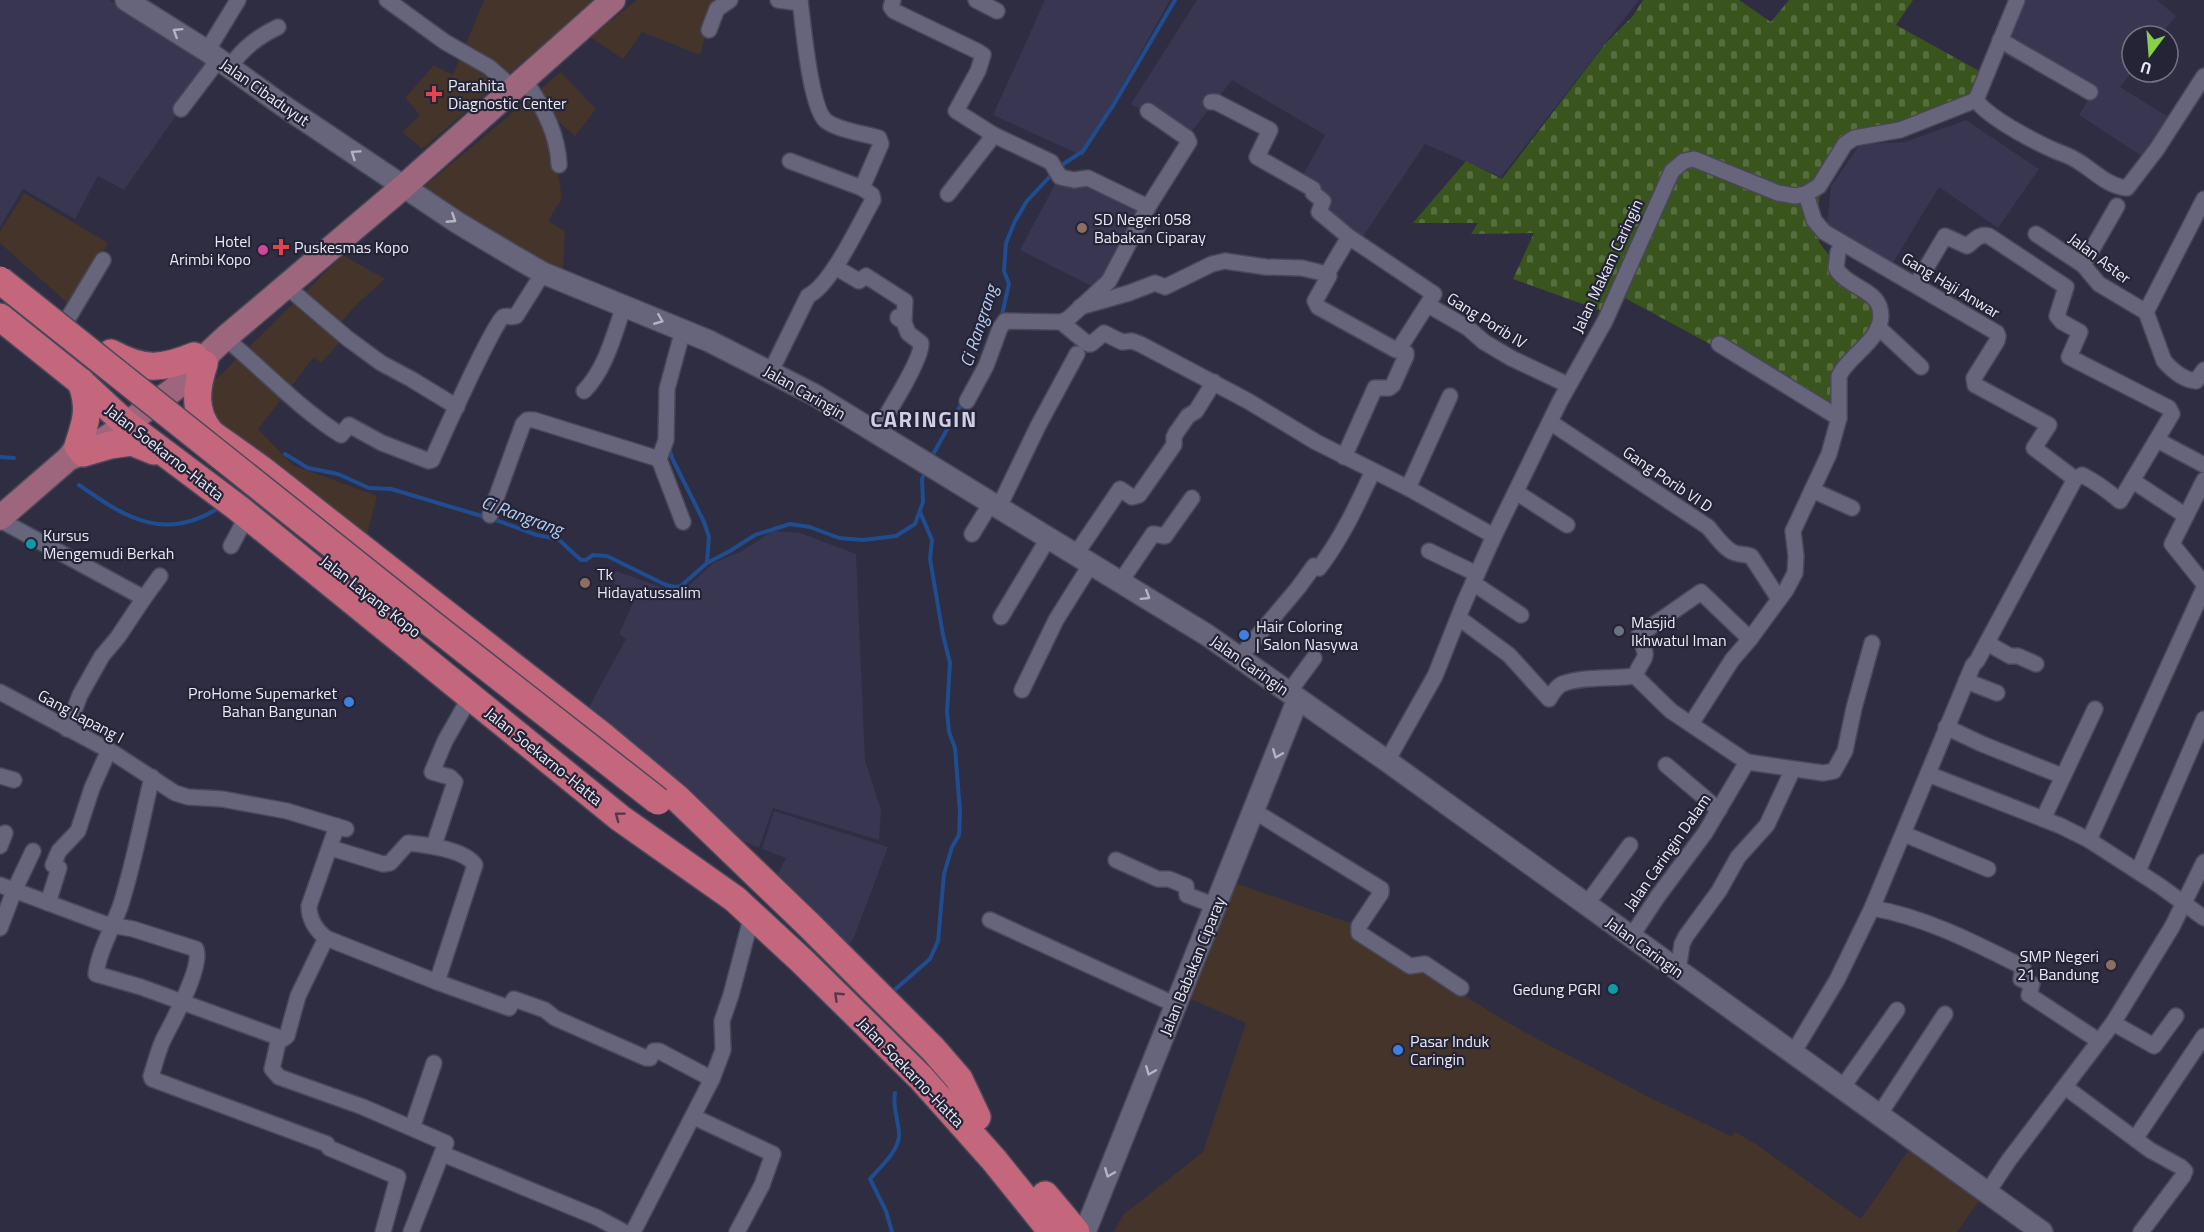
<svg xmlns="http://www.w3.org/2000/svg" width="2204" height="1232" font-family="'Titillium Web',sans-serif">
  <defs>
    <pattern id="cemetery-stones" width="16" height="16" patternUnits="userSpaceOnUse" patternTransform="scale(1.5)"><rect width="16" height="16" fill="#39541c"/><path d="M2 7V4a2 2 0 0 1 4 0v3zM10 15v-3a2 2 0 0 1 4 0v3z" fill="#566d3e"/></pattern>
  </defs>
  <rect width="100%" height="100%" fill="#2f2d41"/>
  <g fill="#443429">
    <path d="M484,0H595L422,149L402,132L420,115L405,98L434,65L453,75Z"/>
    <path d="M637,0H716L700,55L642,32L623,59L590,37Z"/>
    <path d="M561,72L596,109L575,136L555,119L550,124L562,198L548,221L565,231L563,271L419,191Z"/>
    <path d="M24,193L108,243L72,307L0,243V232Z"/>
    <path d="M343,255L385,279L355,306L333,332L340,342L321,363L314,357L258,429L293,465L377,496L367,535L231,441L212,413L207,398L213,382Z"/>
    <path d="M1232,882L1356,925L1448,986L1524,1032L1651,1098L1718,1130L1732,1137L1735,1132L1756,1144L1861,1219L1910,1148L1980,1200L1957,1232H1113L1124,1214L1203,1152L1246,1023L1186,997Z"/>
  </g>
  <g fill="#383650">
    <path d="M0,0H109L212,64L124,190L98,176L75,219L23,189L0,227Z"/>
    <path d="M1045,0H1170L1083,156L993,115Z"/>
    <path d="M1197,0H1639L1501,177L1425,144L1360,241L1317,212L1323,204L1303,175L1325,135L1232,80L1188,136L1131,104Z"/>
    <path d="M2022,0H2157L2176,16L2160,36H2132V72L2120,87L2175,121L2148,160L2079,115L2090,97L2003,54Z"/>
    <path d="M1966,120L2039,169L1998,228L1939,187L1889,269L1829,239L1827,224L1831,186L1860,144L1905,142Z"/>
    <path d="M1063,169L1145,206L1101,291L1020,250Z"/>
    <path d="M773,531L800,533L856,554L865,760L881,810L879,840L773,808L759,848L697,820L585,714L626,639L619,634L636,596L601,576L605,567L680,594L713,563L742,551Z"/>
    <path d="M774,811L888,847L854,937L842,955L770,889L786,858L762,849Z"/>
  </g>
  <path fill="url(#cemetery-stones)" d="M1643,0H1739L1771,22L1789,0H1913L1896,25L1983,73L1975,97L1897,127L1852,130L1836,146L1821,181L1817,222L1819,242L1828,254L1842,260L1849,273L1882,300L1877,324L1838,366L1839,414L1612,291L1602,311L1513,279L1534,233L1471,234L1478,223H1413L1466,161L1502,179L1605,44L1633,16Z"/>
  <g fill="none" stroke-linecap="round" stroke-linejoin="round">
    <g stroke="#1f4d90" stroke-width="4">
      <path d="M1059,167L1083,151L1114,104L1175,0"/>
      <path d="M1001,319L1009,284L1004,271L1006,243L1015,221L1027,201L1053,173"/>
      <path d="M669,447L672,458L704,522L709,537L707,562"/>
      <path d="M285,454L308,468L338,474L369,488L391,489L485,517"/>
      <path d="M0,457L14,458"/>
      <path d="M931,458L963,401"/>
      <path d="M79,485C126,518 165,543 220,507"/>
      <path d="M493,519L537,535L558,539L581,560H586L593,555L607,556L666,585L675,587L681,586L707,563L730,551L755,535L790,524L810,527L839,538L863,540L896,536L915,524L923,502L922,479L926,470"/>
      <path d="M891,993L930,959L938,941L944,874L952,847L959,835L960,812L955,748L949,732L947,712L950,663L943,635L930,559L932,540L920,512"/>
      <path d="M892,1232L886,1211L870,1179C880,1167 899,1151 899,1135C899,1121 892,1107 895,1093"/>
    </g>
    <g stroke="#494859" stroke-width="18">
      <g id="street">
        <path d="M387,0L445,42L489,67L514,89"/>
        <path d="M778,0L800,3"/>
        <path d="M893,0L891,7L894,11L977,51L983,55L978,71L956,111L994,135L948,194"/>
        <path d="M976,0L997,11"/>
        <path d="M709,30L717,9L730,0"/>
        <path d="M2000,40L2090,92"/>
        <path d="M207,51L238,0"/>
        <path d="M230,66C244,48 257,37 278,27"/>
        <path d="M524,80C542,104 558,135 559,165"/>
        <path d="M1976,100C1989,119 2044,147 2066,155C2088,163 2103,186 2127,188L2157,149L2204,76"/>
        <path d="M1211,102H1216L1270,130L1257,157L1313,189V193L1323,201L1319,212L1349,237"/>
        <path d="M181,109L219,59"/>
        <path d="M994,135L1051,162L1060,177L1074,180L1088,178L1148,207"/>
        <path d="M790,161L862,188"/>
        <path d="M1806,194L1814,220L1824,232L1997,333L1998,336L1997,341L1974,378L1975,385L2049,425L2034,448L2075,479"/>
        <path d="M2036,234L2083,265L2099,284L2146,312L2164,361C2172,370 2184,380 2196,381L2204,370"/>
        <path d="M2083,265L2117,206"/>
        <path d="M835,267L859,281L866,276L905,301L904,322L898,317V318L904,322L908,333L921,343C923,358 885,418 875,433"/>
        <path d="M286,286L347,338L381,363L411,379L457,407"/>
        <path d="M1428,305L1468,328L1484,342L1511,358L1568,385"/>
        <path d="M1080,307L1129,293L1155,283L1165,287L1212,264L1225,261L1266,267L1302,268L1327,274L1329,276L1315,301L1318,307L1396,350L1399,349L1434,294L1349,237L1327,274"/>
        <path d="M2146,312L2204,199"/>
        <path d="M67,320L103,260"/>
        <path d="M1061,322L1088,344H1091L1104,333L1122,342L1132,341L1140,344L1248,401L1316,442L1408,488L1494,536"/>
        <path d="M1878,327L1921,367"/>
        <path d="M225,338C264,370 298,408 341,435L349,425L382,443L429,461L432,460C440,442 494,322 503,317C507,315 512,318 516,316L543,273"/>
        <path d="M1719,344L1839,418"/>
        <path d="M771,371L808,296C832,284 859,224 873,200L872,195L862,188L881,144L879,138C863,133 840,131 826,121C810,108 803,23 800,0"/>
        <path d="M584,391C606,369 614,334 624,306"/>
        <path d="M967,401L986,366L1000,328L1005,321L1061,322L1068,319L1109,281L1148,207L1189,142L1187,138L1148,111"/>
        <path d="M1550,422L1708,527C1715,535 1725,550 1735,553C1741,555 1745,554 1751,556L1779,599"/>
        <path d="M2157,440L2204,465"/>
        <path d="M1344,457L1375,388H1389L1393,385L1406,356V353L1399,349"/>
        <path d="M659,459L683,522"/>
        <path d="M2133,481L2186,516L2172,544L2204,584"/>
        <path d="M1408,488L1450,396"/>
        <path d="M1812,490L1852,508"/>
        <path d="M1516,492L1567,525"/>
        <path d="M999,507L1038,426L1077,354"/>
        <path d="M490,515L523,424L527,420H534L659,459L666,440L667,389L683,330"/>
        <path d="M2186,516L2204,480"/>
        <path d="M0,520L144,598L118,637L102,656L80,695L67,729"/>
        <path d="M972,534L991,503"/>
        <path d="M231,546L247,516"/>
        <path d="M1429,551L1477,574"/>
        <path d="M1076,554L1120,489L1132,497L1139,495L1174,445V437L1176,433L1188,416L1196,411L1214,382"/>
        <path d="M1121,581L1153,534L1165,536L1192,498"/>
        <path d="M1473,583L1521,615"/>
        <path d="M144,598L160,576"/>
        <path d="M1001,617L1049,537"/>
        <path d="M1459,618L1509,655L1549,699C1552,694 1556,687 1562,684C1581,676 1614,679 1635,676L1671,711L1747,762"/>
        <path d="M1987,643L2010,656H2018L2036,664"/>
        <path d="M1239,658L1298,588L1314,566L1319,568C1342,538 1357,505 1373,471"/>
        <path d="M1635,676C1645,651 1650,664 1639,635L1701,592L1750,639"/>
        <path d="M1966,681L1997,693"/>
        <path d="M1022,690L1056,620L1091,564"/>
        <path d="M0,692L112,752L175,793L188,797L222,799L287,811L346,829"/>
        <path d="M1289,692L1314,658"/>
        <path d="M1691,724L1732,660L1750,639L1786,590L1795,573L1796,556L1793,531L1829,454L1839,418V376C1848,355 1887,338 1880,309C1876,289 1845,286 1836,268L1838,252L1843,244"/>
        <path d="M1946,727L1982,744L2062,776"/>
        <path d="M1387,761L1435,676L1464,603L1494,536L1560,401L1605,321L1672,171L1684,161L1694,159L1778,193L1795,196L1806,194L1819,186L1845,144L1854,138L1900,130L1976,100L2017,0"/>
        <path d="M1666,765L1719,810"/>
        <path d="M1928,774L2061,826L2089,840L2160,886L2204,918"/>
        <path d="M0,776L14,780"/>
        <path d="M152,777C142,819 134,863 121,904C113,928 99,950 96,974L141,987L283,1039L287,1036L298,996L326,938"/>
        <path d="M1254,811L1381,889V893L1359,926V933L1410,966L1425,964L1461,988"/>
        <path d="M2043,819L2095,709"/>
        <path d="M337,826L309,906C309,919 316,930 326,938L437,982L509,1008L514,999L545,1010L555,1018L646,1058H650L654,1051H659L712,1079"/>
        <path d="M1904,834L1988,869"/>
        <path d="M2089,840L2204,588"/>
        <path d="M434,845L455,782L450,777L432,772L445,741L470,697"/>
        <path d="M0,846L5,833"/>
        <path d="M331,848L383,864L390,863L408,843C427,845 464,849 475,865L437,982"/>
        <path d="M1116,860L1158,879H1169L1186,886L1187,895L1216,906"/>
        <path d="M2138,871L2204,719"/>
        <path d="M0,885L105,924L133,929L196,949C203,966 172,1023 163,1040C158,1051 155,1064 151,1076L152,1079L327,1144L329,1148L398,1177L383,1232"/>
        <path d="M48,903L59,868L53,865L59,851L78,831L92,788L109,750"/>
        <path d="M1586,905L1630,845"/>
        <path d="M1872,908C1925,917 1975,943 2023,967L2021,979L2032,984L2029,995L2099,1041"/>
        <path d="M990,920L1176,1005"/>
        <path d="M0,928L14,891L33,851"/>
        <path d="M1631,937L1658,896L1705,833L1747,762L1823,773L1834,771L1845,751L1854,708L1872,643"/>
        <path d="M1678,971L1682,944L1686,936L1719,891L1738,857L1767,825L1793,769"/>
        <path d="M2113,1023L2154,1046L2176,1016"/>
        <path d="M279,1038L272,1069L279,1077L363,1107L446,1143L411,1232"/>
        <path d="M1793,1053L1837,980L1872,908L1973,665L1977,661L2075,479L2082,475C2096,482 2108,491 2120,501L2172,414L2169,408L2069,357L2080,332L2062,322L2057,316L2066,287L1989,236C1979,233 1974,241 1967,246L1945,236L1916,285"/>
        <path d="M2065,1087L2150,1150L2181,1167L2185,1171L2183,1176L2141,1232"/>
        <path d="M1842,1088L1897,1010"/>
        <path d="M1879,1115L1945,1014"/>
        <path d="M694,1117L773,1154L762,1185L737,1232"/>
        <path d="M412,1128L434,1063"/>
        <path d="M2135,1139L2204,1036"/>
        <path d="M443,1154L596,1217L624,1232"/>
        <path d="M1987,1193L2009,1160L2113,1023L2172,927L2204,862"/>
        <path d="M633,1232L712,1079L723,1050L722,1021L731,995L752,915"/>
      </g>
    </g>
    <g stroke="#494859" stroke-width="24">
      <g id="secondary">
        <path d="M126,0L207,51L282,105L458,223L510,254L543,273L709,341L813,394L1207,635L1387,761L2042,1232"/>
        <path d="M1085,1232L1298,699"/>
      </g>
    </g>
    <g stroke="#494859" stroke-width="27">
      <g id="primary">
        <path d="M69,458L83,453L118,430L173,390L204,364L209,353L225,338L403,187L613,0"/>
        <path d="M0,518L69,458L77,447"/>
      </g>
    </g>
    <g stroke="#494859" stroke-width="30">
      <g id="highway">
        <path d="M0,317L81,382L126,424L238,508L620,818L735,899L802,961L921,1078L994,1160L1052,1232"/>
        <path d="M111,353C142,370 161,370 194,356"/>
        <path d="M204,364C196,388 193,411 210,432"/>
        <path d="M209,432L261,469L455,621L604,737L676,797L809,925L933,1049L959,1079L977,1117"/>
        <path d="M78,446C86,422 91,407 81,382"/>
        <path d="M83,453L110,445L132,442L154,451"/>
        <path d="M1045,1195L1076,1232"/>
      </g>
    </g>
    <use href="#street" stroke="#66657b" stroke-width="15"/>
    <use href="#secondary" stroke="#66657b" stroke-width="21"/>
    <use href="#primary" stroke="#9e667c" stroke-width="24"/>
    <use href="#highway" stroke="#c4667c" stroke-width="27"/>
    <g stroke="#494859" stroke-width="30" stroke-linecap="butt">
      <path id="highway-bridge" d="M0,280L429,622L658,801"/>
    </g>
    <use href="#highway-bridge" stroke="#c4667c" stroke-width="27"/>
  </g>
  <defs><path id="oneway-chevron" d="M-2-3.5L2.5 0L-2 3.5" fill="none" stroke-width="1.6" stroke-linecap="round" stroke-linejoin="round" transform="scale(1.5)"/></defs>
  <g stroke="#b5b4c5">
    <use href="#oneway-chevron" transform="translate(177 32) rotate(-148)"/>
    <use href="#oneway-chevron" transform="translate(355 154) rotate(-146)"/>
    <use href="#oneway-chevron" transform="translate(452 219) rotate(33)"/>
    <use href="#oneway-chevron" transform="translate(659 320) rotate(22)"/>
    <use href="#oneway-chevron" transform="translate(1146 596) rotate(32)"/>
    <use href="#oneway-chevron" transform="translate(1277 754) rotate(112)"/>
    <use href="#oneway-chevron" transform="translate(1150 1071) rotate(112)"/>
    <use href="#oneway-chevron" transform="translate(1109 1173) rotate(112)"/>
  </g>
  <g stroke="#55384b">
    <use href="#oneway-chevron" transform="translate(619 816) rotate(-143)"/>
    <use href="#oneway-chevron" transform="translate(838 996) rotate(-136)"/>
  </g>
  <g fill="#e0444e" stroke="#252436" stroke-width="2">
    <path d="M431 85h6v6h6v6h-6v6h-6v-6h-6v-6h6z"/>
    <path d="M278 238h6v6h6v6h-6v6h-6v-6h-6v-6h6z"/>
  </g>
  <g fill="#8d6e63" stroke="#252436" stroke-width="2">
    <circle cx="1082" cy="228" r="6"/>
    <circle cx="585" cy="583" r="6"/>
    <circle cx="2111" cy="965" r="6"/>
  </g>
  <circle fill="#d1479c" stroke="#252436" stroke-width="2" cx="263" cy="250" r="6"/>
  <g fill="#0f9aa8" stroke="#252436" stroke-width="2">
    <circle cx="31" cy="544" r="6"/>
    <circle cx="1613" cy="989" r="6"/>
  </g>
  <circle fill="#6b7280" stroke="#252436" stroke-width="2" cx="1619" cy="631" r="6"/>
  <g fill="#3f7fe0" stroke="#252436" stroke-width="2">
    <circle cx="1244" cy="635" r="6"/>
    <circle cx="349" cy="702" r="6"/>
    <circle cx="1398" cy="1050" r="6"/>
  </g>
  <g text-anchor="middle" stroke-width="4.5" stroke-linejoin="round" paint-order="stroke">
    <g font-size="16" fill="#e9e9f6" stroke="#252436" text-anchor="start">
      <text x="448" y="91">Parahita<tspan x="448" dy="18">Diagnostic Center</tspan></text>
      <text x="1094" y="225">SD Negeri 058<tspan x="1094" dy="18">Babakan Ciparay</tspan></text>
      <text x="251" y="247" text-anchor="end">Hotel<tspan x="251" dy="18">Arimbi Kopo</tspan></text>
      <text x="294" y="253">Puskesmas Kopo</text>
      <text x="43" y="541">Kursus<tspan x="43" dy="18">Mengemudi Berkah</tspan></text>
      <text x="597" y="580">Tk<tspan x="597" dy="18">Hidayatussalim</tspan></text>
      <text x="1631" y="628">Masjid<tspan x="1631" dy="18">Ikhwatul Iman</tspan></text>
      <text x="1256" y="632">Hair Coloring<tspan x="1256" dy="18">| Salon Nasywa</tspan></text>
      <text x="337" y="699" text-anchor="end">ProHome Supemarket<tspan x="337" dy="18">Bahan Bangunan</tspan></text>
      <text x="2099" y="962" text-anchor="end">SMP Negeri<tspan x="2099" dy="18">21 Bandung</tspan></text>
      <text x="1601" y="995" text-anchor="end">Gedung PGRI</text>
      <text x="1410" y="1047">Pasar Induk<tspan x="1410" dy="18">Caringin</tspan></text>
    </g>
    <g font-size="16" fill="#e9e9f6" stroke="#252436">
      <text transform="translate(265 92) rotate(35)" y="6">Jalan Cibaduyut</text>
      <text transform="translate(2100 258) rotate(37)" y="6">Jalan Aster</text>
      <text transform="translate(1607 266) rotate(-65)" y="6">Jalan Makam Caringin</text>
      <text transform="translate(1951 285) rotate(31)" y="6">Gang Haji Anwar</text>
      <text transform="translate(1487 320) rotate(32)" y="6">Gang Porib IV</text>
      <text transform="translate(805 392) rotate(30)" y="6">Jalan Caringin</text>
      <text transform="translate(165 452) rotate(38)" y="6">Jalan Soekarno-Hatta</text>
      <text transform="translate(1668 479) rotate(34)" y="6">Gang Porib VI D</text>
      <text transform="translate(371 596) rotate(38)" y="6">Jalan Layang Kopo</text>
      <text transform="translate(1250 665) rotate(35)" y="6">Jalan Caringin</text>
      <text transform="translate(81 716) rotate(28)" y="6">Gang Lapang I</text>
      <text transform="translate(544 756) rotate(39)" y="6">Jalan Soekarno-Hatta</text>
      <text transform="translate(1667 852) rotate(-55)" y="6">Jalan Caringin Dalam</text>
      <text transform="translate(1645 947) rotate(36)" y="6">Jalan Caringin</text>
      <text transform="translate(1192 966) rotate(-68)" y="6">Jalan Babakan Ciparay</text>
      <text transform="translate(911 1072) rotate(46)" y="6">Jalan Soekarno-Hatta</text>
    </g>
    <g font-size="18" font-style="italic" fill="#b2ccf2" stroke="#252436">
      <text transform="translate(979 326) rotate(-72)" y="6">Ci Rangrang</text>
      <text transform="translate(522 516) rotate(20)" y="6">Ci Rangrang</text>
    </g>
    <g font-size="22" font-weight="bold" letter-spacing="1.5" fill="#d0cfe9" stroke="#252436">
      <text x="924" y="427">CARINGIN</text>
    </g>
  </g>
  <g transform="translate(2150 54) rotate(196)"><circle r="28" fill="#252436" stroke="#737383" stroke-width="1.5"/>
  <path d="M0-4.5L10 22L0 15L-10 22Z" fill="#88cf4a"/>
  <text y="-9" font-size="16" font-weight="bold" text-anchor="middle" fill="#e9e9f6">U</text>
  </g>
</svg>
